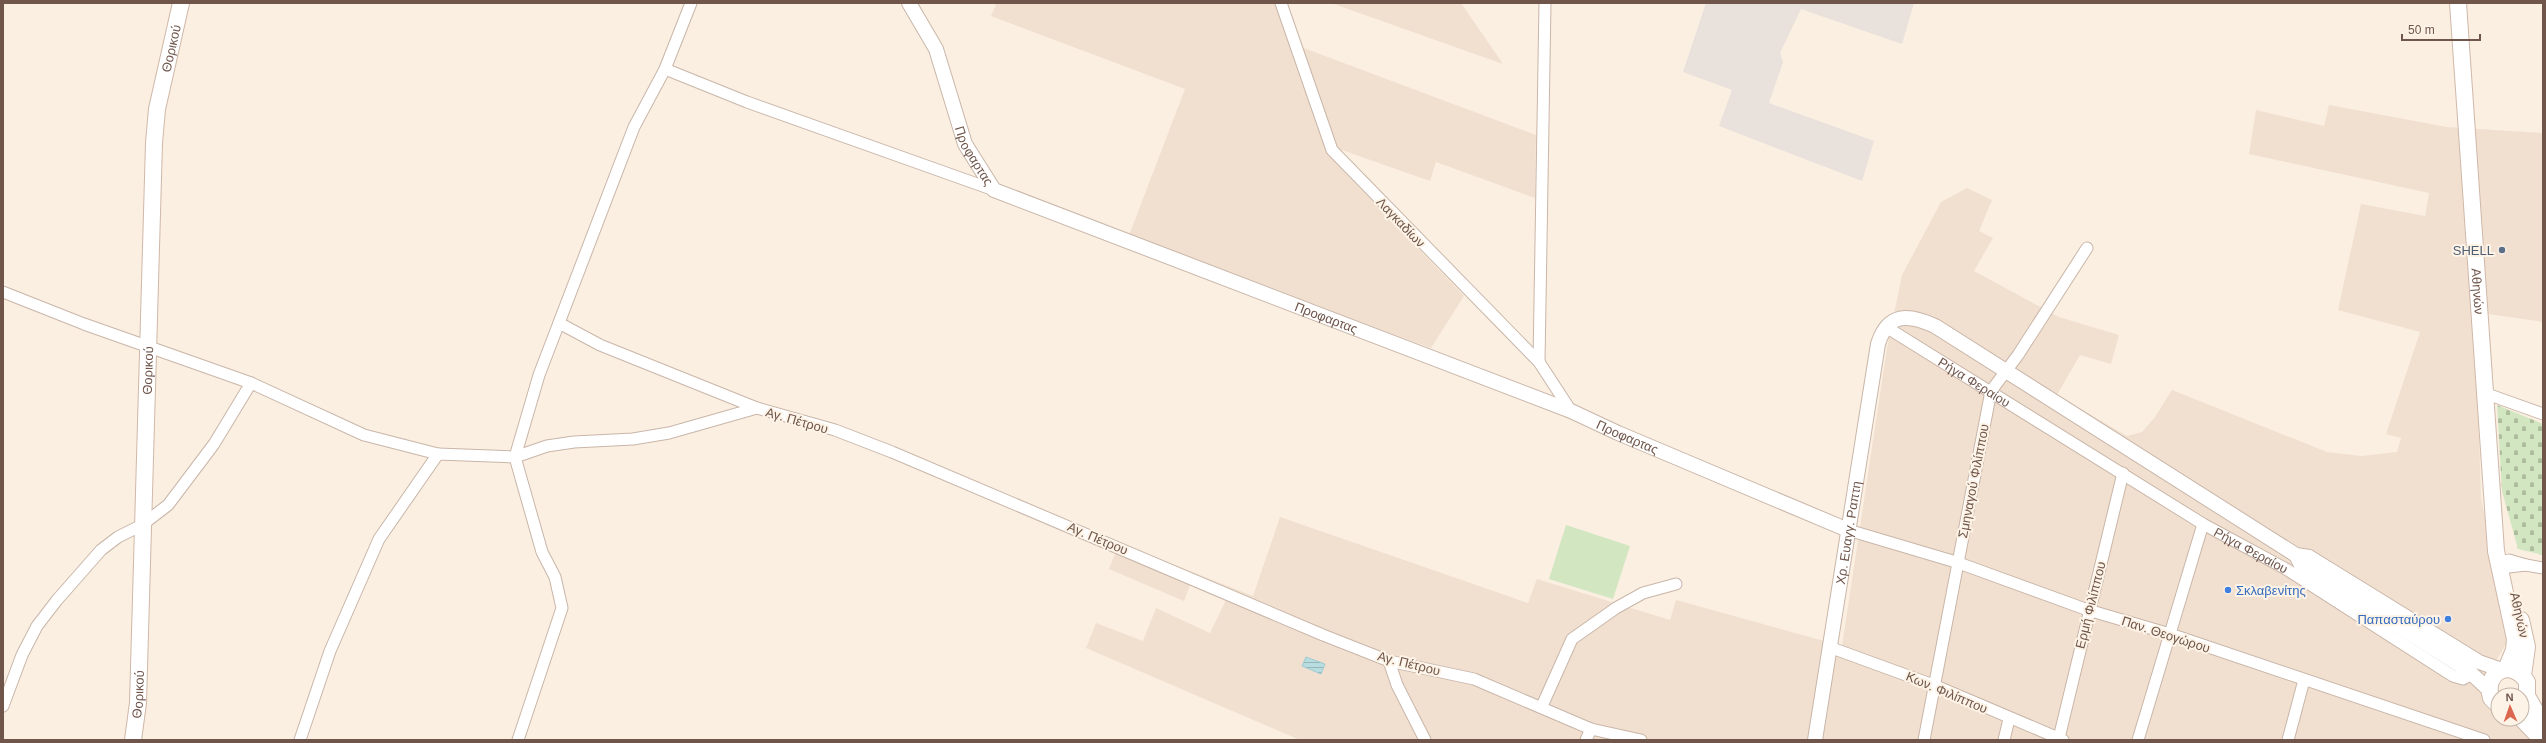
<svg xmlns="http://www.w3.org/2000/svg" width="2546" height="743" font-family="Arial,sans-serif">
  <defs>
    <pattern id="cemetery-stones" width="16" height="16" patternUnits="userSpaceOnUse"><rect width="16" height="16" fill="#d2e6c1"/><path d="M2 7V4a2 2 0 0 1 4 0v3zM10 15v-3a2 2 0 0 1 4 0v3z" fill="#afbd9f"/></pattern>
    <pattern id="water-rules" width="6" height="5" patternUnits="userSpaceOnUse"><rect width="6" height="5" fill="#b7dde1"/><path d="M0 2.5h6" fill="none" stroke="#99b6b8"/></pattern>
  </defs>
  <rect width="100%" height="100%" fill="#faefe1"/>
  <g fill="#f1e0d0">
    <path d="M990,3H1285L1301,47L1536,135L1535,198L1436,162L1430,181L1339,149L1335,162L1464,296L1431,348L1128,238L1185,89L991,16L996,5Z"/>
    <path d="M1331,3H1461L1503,64Z"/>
    <path d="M2329,105L2447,127L2543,133V322L2475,312L2481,498L2509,639L2478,691L2498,707V719H2514L2536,740H1300L1086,648L1096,623L1143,641L1156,608L1210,633L1226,600L1190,585L1184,601L1109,569L1119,543L1253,596L1280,517L1528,603L1537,579L1670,620L1676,600L1842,646L1887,348L1902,275L1941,202L1967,188L1992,200L1979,231L1993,238L1974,271L2059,317L2119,335L2111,364L2080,355L2057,395L2127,436L2142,432L2155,417L2172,390L2327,452L2361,456L2397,452L2401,438L2386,434L2420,332L2338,310L2361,204L2425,216L2429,193L2249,154L2256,110L2324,126Z"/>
  </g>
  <path fill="#e9e1dc" d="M1706,3H1914L1902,44L1801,9L1780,53L1783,62L1769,103L1874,141L1862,181L1719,126L1732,90L1683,72Z"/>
  <path fill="#d2e6c1" d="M1566,525L1630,546L1613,599L1549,579Z"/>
  <path fill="url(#cemetery-stones)" d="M2497,405L2543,424V555L2518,549L2502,491Z"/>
  <path fill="url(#water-rules)" stroke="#9ecdd2" d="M1306,657L1325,664L1321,674L1302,666Z"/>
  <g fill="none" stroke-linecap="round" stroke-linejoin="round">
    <g stroke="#c9b6a9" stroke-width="13">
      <g id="minor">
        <path d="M1281,3L1332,150L1539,362L1571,411"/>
        <path d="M665,69L747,102L994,190"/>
        <path d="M3,292L84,324L251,383L214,444L168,505L142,525L118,537L101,550L57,600L37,626L22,655L3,706"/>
        <path d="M559,323L600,345L757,408L835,430L892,452L1323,635L1389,661L1474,679L1591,729L1641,740"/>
        <path id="s1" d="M1886,327L2203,524L2286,569L2453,676L2463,679L2472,674"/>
        <path d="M1539,362L1545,3"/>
        <path d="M251,383L364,435L438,454"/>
        <path d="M2487,394L2543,414"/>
        <path d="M1848,530L1956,562L2088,610L2170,634L2484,740"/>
        <path d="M2499,562L2509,560L2526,565L2500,568"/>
        <path d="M2526,565L2543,568"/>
        <path d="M1829,647L1936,686L2063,740"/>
        <path d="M1389,661L1397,685L1425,740"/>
        <path d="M1542,706L1572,639L1616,608L1643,593L1676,584"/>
        <path d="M2059,738L2123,473"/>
        <path d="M300,740L330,651L379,539L438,454L515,457L547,446L574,442L633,439L669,433L757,408"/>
        <path d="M518,740L562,608L555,577L542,552L515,457L539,375L634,127L665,69L691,3"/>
        <path d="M1586,740L1591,729"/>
        <path d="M1924,740L1991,391L2018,355L2087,248"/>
        <path d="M2004,740L2009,719"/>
        <path d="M2138,740L2203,524"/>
        <path d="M2288,740L2304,680"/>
      </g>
    </g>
    <g stroke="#c9b6a9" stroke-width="16">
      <g id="tertiary">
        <path id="s2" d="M909,3L936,49L965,144L994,190L1571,411L1618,433L1848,530"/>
        <path d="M2296,555L2301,565L2458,664L2472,674L2489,690"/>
        <path id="s3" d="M1815,740L1878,344C1888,312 1909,314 1935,326L2296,555L2309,557L2479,662L2502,670"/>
      </g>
    </g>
    <g stroke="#cfb8a9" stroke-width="18">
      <g id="secondary">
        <path id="s4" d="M2458,3L2496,551L2515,639L2514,650L2506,669"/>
        <path d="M2521,620L2527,647L2523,675"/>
        <path d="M2527,696L2543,724"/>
        <path d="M2498,705L2491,698C2483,671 2512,658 2527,682V696L2522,703"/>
        <path d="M2522,719L2542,740"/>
        <path id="s5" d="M133,740L138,703L154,143L157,109L181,3"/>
      </g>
    </g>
    <use href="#minor" stroke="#fff" stroke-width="11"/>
    <use href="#tertiary" stroke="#fff" stroke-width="14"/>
    <use href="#secondary" stroke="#fff" stroke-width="16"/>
  </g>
  <circle fill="#5c6f8a" stroke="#fdf3e6" stroke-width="1.5" cx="2502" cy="250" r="4"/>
  <g fill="#3f7fe0" stroke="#fdf3e6" stroke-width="1.5">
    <circle cx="2228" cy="590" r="4"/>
    <circle cx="2448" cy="619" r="4"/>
  </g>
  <g text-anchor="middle" stroke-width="4" stroke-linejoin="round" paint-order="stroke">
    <g font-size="13" fill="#6f554a" stroke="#fdf3e6">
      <text dy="5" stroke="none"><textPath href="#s5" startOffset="694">Θορικού</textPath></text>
      <text dy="5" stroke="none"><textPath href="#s2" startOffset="167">Προφαρτας</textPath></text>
      <text transform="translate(1401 222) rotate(46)" y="5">Λαγκαδίων</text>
      <text dy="5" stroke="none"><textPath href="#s4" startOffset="289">Αθηνών</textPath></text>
      <text dy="5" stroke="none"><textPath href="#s2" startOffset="563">Προφαρτας</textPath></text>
      <text dy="5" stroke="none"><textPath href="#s5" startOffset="370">Θορικού</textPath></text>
      <text dy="5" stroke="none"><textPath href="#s1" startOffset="104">Ρήγα Φεραίου</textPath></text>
      <text transform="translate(797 420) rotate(16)" y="5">Αγ. Πέτρου</text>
      <text dy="5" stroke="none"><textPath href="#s2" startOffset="887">Προφαρτας</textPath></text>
      <text transform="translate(1973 481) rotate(-79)" y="5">Σμηναγού Φιλίππου</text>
      <text dy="5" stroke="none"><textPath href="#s3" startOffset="210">Χρ. Ευαγγ. Ραπτη</textPath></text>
      <text transform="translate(1098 538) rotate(23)" y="5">Αγ. Πέτρου</text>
      <text dy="5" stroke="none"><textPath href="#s1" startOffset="428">Ρήγα Φεραίου</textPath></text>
      <text transform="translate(2090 605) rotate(-76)" y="5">Ερμή Φιλίππου</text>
      <text transform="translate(2520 615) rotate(77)" y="5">Αθηνών</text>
      <text transform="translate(2166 634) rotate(18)" y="5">Παν. Θεογώρου</text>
      <text transform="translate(1409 663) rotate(14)" y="5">Αγ. Πέτρου</text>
      <text transform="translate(1947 692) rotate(23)" y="5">Κων. Φιλίππου</text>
      <text dy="5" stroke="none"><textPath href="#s5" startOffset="46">Θορικού</textPath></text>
    </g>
    <g font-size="13" fill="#4e5e75" stroke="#fdf3e6" text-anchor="end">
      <text x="2494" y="255">SHELL</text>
    </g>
    <g font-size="13" fill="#366cbe" stroke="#fdf3e6" text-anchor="start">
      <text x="2236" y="595">Σκλαβενίτης</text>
      <text x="2440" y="624" text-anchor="end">Παπασταύρου</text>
    </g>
  </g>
  <rect width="2546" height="743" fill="none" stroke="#6f554a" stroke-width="8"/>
  <g transform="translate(2510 707) rotate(358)"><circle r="19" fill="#fdf3e6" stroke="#c4b4a8"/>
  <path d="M0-3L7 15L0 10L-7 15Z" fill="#db674e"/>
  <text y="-6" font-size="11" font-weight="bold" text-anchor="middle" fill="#6f554a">N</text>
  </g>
  <path d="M2402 34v6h78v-6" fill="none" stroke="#6f554a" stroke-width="2"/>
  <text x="2408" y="34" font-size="12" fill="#6f554a" stroke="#fdf3e6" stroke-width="3" paint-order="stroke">50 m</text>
</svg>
